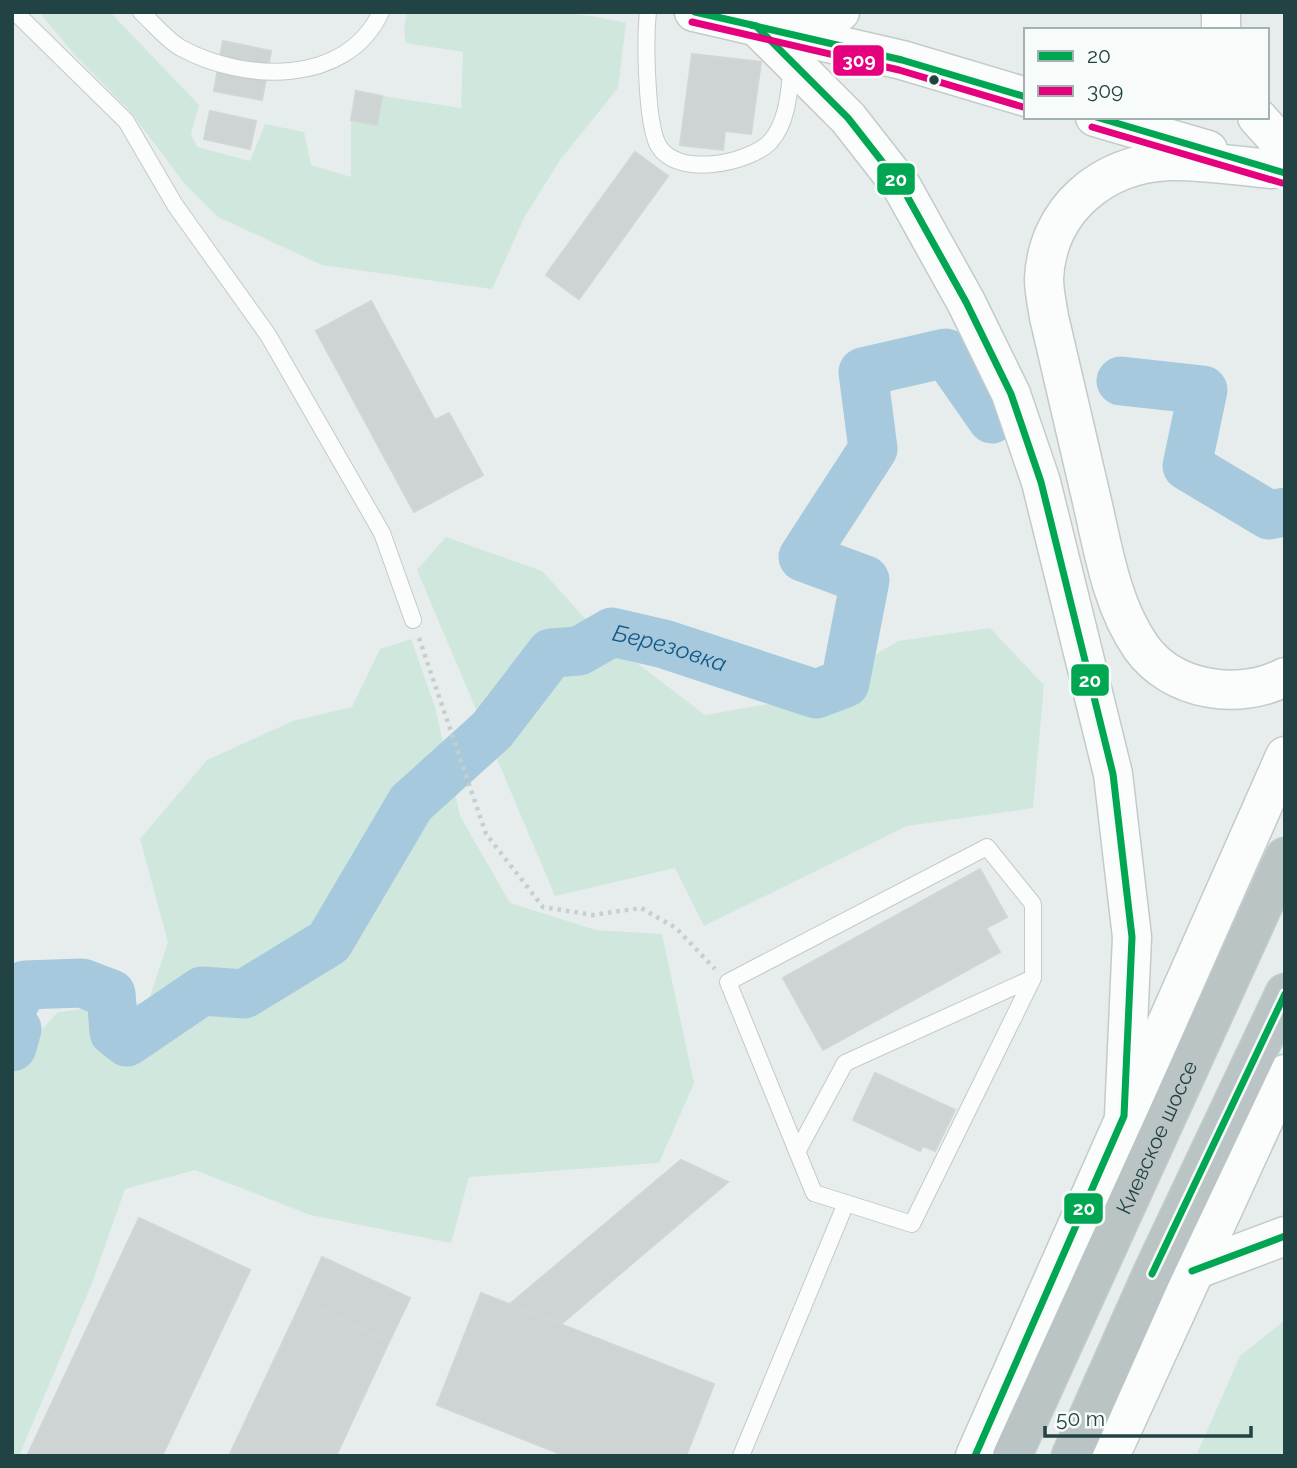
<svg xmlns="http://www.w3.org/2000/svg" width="1297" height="1468" font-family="Raleway,sans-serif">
  <rect width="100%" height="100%" fill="#e7edec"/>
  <g fill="#d0e7dd">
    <path d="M39,12H110L199,105L191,134L197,147L250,161L265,124L304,132L311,165L351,177V120L376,125L382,96L461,108L463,52L406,43L404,30L407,12C480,12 555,5 626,23L618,88L560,160L525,216L492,289L322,265L218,217L184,183L130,111L75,55Z"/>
    <path d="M446,537L542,571L600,635L705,715L802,698L898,641L990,628L1044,685L1033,808L907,826L704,926L675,868L555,896L417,570Z"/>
    <path d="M411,639L435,707L460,816L510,903L596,930L662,934L694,1083L659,1163L469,1177L451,1243L310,1215L195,1170L125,1189L92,1283L19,1456H12V1062L58,1012L148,1002L168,942L140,839L207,760L293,721L352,707L380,649Z"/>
    <path d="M1285,1320V1456H1196L1240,1356Z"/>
  </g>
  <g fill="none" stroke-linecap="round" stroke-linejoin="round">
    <g stroke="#a6c9de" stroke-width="49">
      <path d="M1121,381L1203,390L1187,466L1269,515L1285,512"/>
      <path id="s1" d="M12,1007L25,985L82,983L111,994L114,1032L127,1042L202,991L244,994L329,942L411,803L492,730L551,653L579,651L612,632L664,644L816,694L845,683L865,580L803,557L873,449L863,372L946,353L992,419"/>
      <path d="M12,1025L17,1029L12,1047"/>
    </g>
  </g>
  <g fill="#ced4d3" stroke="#d0d6d5" stroke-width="2">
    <path d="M223,41L271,51L262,100L214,91Z"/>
    <path d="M692,54L761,62L751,134L725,131L723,150L680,145Z"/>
    <path d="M356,91L382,96L377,125L351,120Z"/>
    <path d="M210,111L256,121L250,149L204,139Z"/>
    <path d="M635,152L668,176L579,299L546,275Z"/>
    <path d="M371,301L435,420L449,413L483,475L414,512L316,331Z"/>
    <path d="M980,869L1007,917L986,928L1000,952L823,1050L783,978Z"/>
    <path d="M875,1073L955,1110L935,1151L923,1146L920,1151L853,1120Z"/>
    <path d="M681,1160L728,1182L561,1324L510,1304Z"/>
    <path d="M139,1218L250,1270L162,1456H27Z"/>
    <path d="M322,1257L410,1298L389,1342L302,1301Z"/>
    <path d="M481,1293L714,1384L686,1456H557L558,1453L437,1405Z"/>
    <path d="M302,1301L389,1342L336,1456H229Z"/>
  </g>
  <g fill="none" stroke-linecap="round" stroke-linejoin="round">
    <g stroke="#c4cac9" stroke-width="18">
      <g id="lane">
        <path d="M15,12L126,121L175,205L268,335L382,533L413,620"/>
        <path d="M141,12C154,24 167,40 181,48C243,82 346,87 381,12"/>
        <path d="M648,12C645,39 646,122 658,145C676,178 748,164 770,142C788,122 789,91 792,66"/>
        <path d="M797,1152L845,1063L1033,978V904L987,847L728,982L814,1193L912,1224L1033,978"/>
        <path d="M741,1456L846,1203"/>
      </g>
    </g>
    <g stroke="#c3cbca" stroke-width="41">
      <g id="secondary">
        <path d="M694,12L902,60L1026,97"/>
        <path d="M775,23L840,12"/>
        <path d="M756,26L848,118L902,187L966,302L1011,394L1041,482L1113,774L1132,937L1124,1116"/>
        <path d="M1221,30V12"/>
        <path d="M1095,117L1208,150"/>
        <path d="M1257,117L1285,148"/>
        <path d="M1271,169C1238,166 1202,160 1169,161C1102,164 1047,210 1044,279C1044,291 1047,304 1049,317C1063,377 1077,437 1091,497C1103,548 1111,604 1141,647C1172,691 1239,701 1285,677"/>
        <path d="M1192,1271L1285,1236"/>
        <path d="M975,1456L1285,756"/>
        <path d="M1110,1456L1285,1074"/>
      </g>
    </g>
    <g stroke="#c2cccb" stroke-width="41">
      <g id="highway">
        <path id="s2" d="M1012,1456L1285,857"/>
        <path d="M1071,1456L1152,1274L1285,993"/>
      </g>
    </g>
    <path stroke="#c6cece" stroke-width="4.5" stroke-dasharray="3.5 5" stroke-linecap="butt" d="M419,638L486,834L543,907L593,915L641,908L676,928L715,969"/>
    <use href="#lane" stroke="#fbfcfc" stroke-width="16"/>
    <use href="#secondary" stroke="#fbfcfc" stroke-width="38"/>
    <use href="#highway" stroke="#bbc4c5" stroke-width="38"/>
    <g stroke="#f7fbfa" stroke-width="12">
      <g id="bus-1">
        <path d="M695,12L756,26L848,118L902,187L966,302L1011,394L1041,482L1113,774L1132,937L1124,1116L975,1456"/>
        <path d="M751,25L902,60L1026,97"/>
        <path d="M1096,117L1285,173"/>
        <path d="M1192,1271L1285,1236"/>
        <path d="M1152,1274L1285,994"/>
      </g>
    </g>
    <g stroke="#f7fbfa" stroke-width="12">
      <g id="bus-2">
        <path d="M692,22L899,70L1023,107"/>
        <path d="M1092,127L1282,183"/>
      </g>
    </g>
    <use href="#bus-1" stroke="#00a651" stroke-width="7"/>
    <use href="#bus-2" stroke="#e5007d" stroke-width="7"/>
  </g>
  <circle fill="#224343" stroke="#f7fbfa" stroke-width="2.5" cx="934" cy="80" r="6"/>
  <g text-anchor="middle" stroke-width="7" stroke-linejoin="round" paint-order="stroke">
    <g font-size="21" fill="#224343" stroke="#f7fbfa">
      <text dy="7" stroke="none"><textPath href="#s2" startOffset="350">Киевское шоссе</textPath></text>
    </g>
    <g font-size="23" font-style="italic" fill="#165885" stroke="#f7fbfa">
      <text dy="8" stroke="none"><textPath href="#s1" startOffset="894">Березовка</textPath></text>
    </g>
  </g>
  <g stroke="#f7fbfa" stroke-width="2.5">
    <rect x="832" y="44" width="53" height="33" rx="7" fill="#e5007d"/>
    <rect x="876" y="162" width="40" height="34" rx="7" fill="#00a651"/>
    <rect x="1070" y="663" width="40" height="34" rx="7" fill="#00a651"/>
    <rect x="1063" y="1192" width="41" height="33" rx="7" fill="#00a651"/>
  </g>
  <g font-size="19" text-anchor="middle" font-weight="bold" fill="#fff">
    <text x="859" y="67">309</text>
    <text x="896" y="186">20</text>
    <text x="1090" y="687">20</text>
    <text x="1084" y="1215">20</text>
  </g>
  <rect width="1297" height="1468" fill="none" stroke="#224343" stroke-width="28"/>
  <rect x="1024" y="28" width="245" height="91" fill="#f7fbfa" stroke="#a2b1b1" stroke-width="2"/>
  <rect x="1038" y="51" width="35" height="10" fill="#00a651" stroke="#a2b1b1" stroke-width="2"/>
  <text x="1087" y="63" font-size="21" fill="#224343">20</text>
  <rect x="1038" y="86" width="35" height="10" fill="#e5007d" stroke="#a2b1b1" stroke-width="2"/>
  <text x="1087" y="98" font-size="21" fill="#224343">309</text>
  <path d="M1045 1426v10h206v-10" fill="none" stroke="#224343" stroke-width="3.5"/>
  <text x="1056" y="1426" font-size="21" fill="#224343" stroke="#f7fbfa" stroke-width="5" paint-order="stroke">50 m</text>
</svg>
